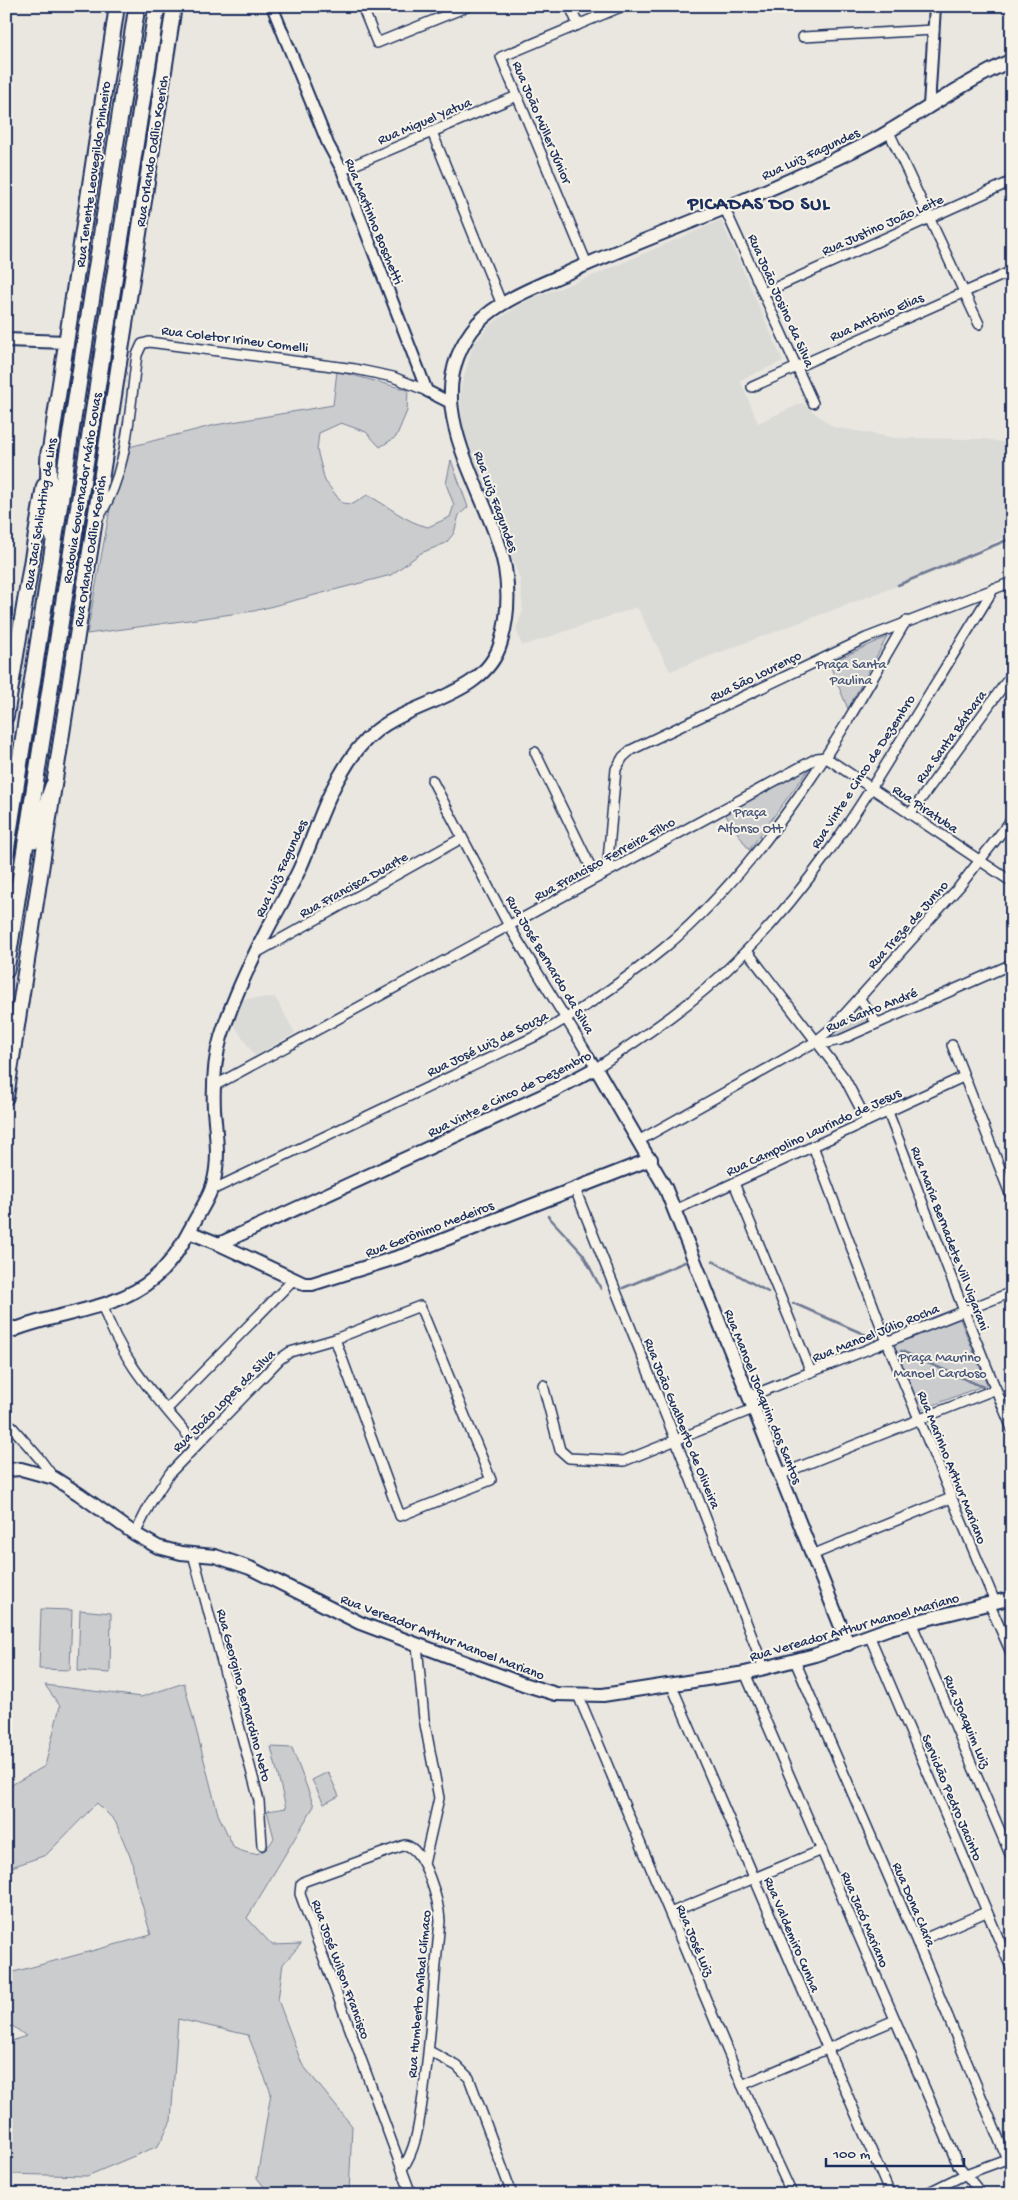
<svg xmlns="http://www.w3.org/2000/svg" width="1018" height="2200" font-family="'Gochi Hand',sans-serif">
  <rect width="100%" height="100%" fill="#eae7e0"/>
  <filter id="ink" filterUnits="userSpaceOnUse"><feTurbulence type="fractalNoise" baseFrequency=".02" numOctaves="2"/><feDisplacementMap in="SourceGraphic" scale="10" xChannelSelector="R" yChannelSelector="G"/><feConvolveMatrix kernelMatrix="1 2 1 2 8 2 1 2 1" color-interpolation-filters="sRGB"/></filter>
  <g filter="url(#ink)">
    <g fill="#dadad6">
      <path d="M721,220L783,361L740,380L758,423L802,403L833,427L896,438L986,439L1012,444V534L889,589L670,671L637,607L522,646L516,629L523,611L520,579L463,429L460,391L473,345L491,324L528,300L597,274Z"/>
      <path d="M275,997L295,1033L255,1056L232,1022L236,1005L243,999Z"/>
    </g>
    <g fill="#cbcccd" stroke="#737e96">
      <path d="M337,371L408,390L407,411L396,437L380,447L366,432L341,423L319,433L317,450L325,481L342,503L353,504L367,495C388,505 405,522 428,527L450,517L454,505L446,484L451,460L468,507L459,515L454,533L446,543L421,553L391,575L254,611L87,634L121,449L215,425L333,405Z"/>
      <path d="M887,637L848,709L829,663Z"/>
      <path d="M811,766L749,850L725,814Z"/>
      <path d="M858,1006L868,1021L835,1038L830,1037Z"/>
      <path d="M960,1319L987,1384L921,1410L894,1345Z"/>
      <path d="M41,1609L72,1610L70,1670L39,1669Z"/>
      <path d="M80,1610L111,1613L110,1673L78,1671Z"/>
      <path d="M184,1683L218,1814L234,1848C254,1856 262,1858 274,1838L267,1811L286,1808L271,1747L292,1748L314,1806L247,1918L272,1945L301,1944L283,1964L278,2000L302,2064L352,2126L349,2194H270L257,2178L271,2093L248,2035L178,2019L171,2121L158,2146L87,2176L6,2174V2043L26,2036L6,2021V1974L151,1935L135,1881L132,1861L115,1821L97,1803L46,1855L6,1869V1788L45,1766L60,1706L45,1685L141,1697Z"/>
      <path d="M328,1772L339,1796L324,1804L312,1780Z"/>
    </g>
    <g fill="none" stroke-linecap="round" stroke-linejoin="round">
      <g stroke="#6d7892" stroke-width="2.5">
        <path d="M898,585L1012,538"/>
        <path d="M548,1216L583,1254L601,1289"/>
        <path d="M713,1261L768,1292"/>
        <path d="M623,1288L685,1262"/>
        <path d="M793,1303L875,1339"/>
        <path d="M901,1351L983,1387"/>
        <path d="M1011,1399L1012,1400"/>
      </g>
      <g stroke="#1b2f5e" stroke-width="12">
        <g id="minor">
          <path d="M362,6L377,43L469,6"/>
          <path d="M570,6L578,25"/>
          <path d="M803,37L934,30"/>
          <path d="M432,132L502,305"/>
          <path d="M889,132L979,324"/>
          <path d="M342,170L517,96"/>
          <path d="M725,209L813,403"/>
          <path d="M587,264L501,57L623,6"/>
          <path d="M763,293L1012,181"/>
          <path d="M752,387L1012,271"/>
          <path d="M97,520C129,472 129,410 137,355L142,344L149,342L355,369L393,377L427,391"/>
          <path d="M535,752L596,878"/>
          <path d="M432,780L509,926L596,1068C644,1036 693,1004 734,963C803,897 856,815 905,733C935,685 964,637 994,588"/>
          <path d="M910,814L1012,674"/>
          <path d="M607,872L616,769L623,757L631,750L866,638L1012,582"/>
          <path d="M747,951L845,1079L867,1121"/>
          <path d="M256,953L462,838"/>
          <path d="M859,998L877,1023"/>
          <path d="M815,1042L834,1026L959,887L1012,819"/>
          <path d="M952,1045L1012,1199"/>
          <path d="M214,1086L817,758L825,757L1012,882"/>
          <path d="M888,1112L964,1311L1012,1429"/>
          <path d="M640,1140L815,1042L826,1043L840,1040L1012,964"/>
          <path d="M813,1146L887,1342L995,1602"/>
          <path d="M734,1183L811,1372"/>
          <path d="M575,1189L676,1441L764,1668"/>
          <path d="M212,1190L538,1035C582,1010 624,981 663,949C716,905 766,843 805,787C842,734 873,677 906,621"/>
          <path d="M675,1210L963,1077"/>
          <path d="M102,1304C121,1362 158,1399 196,1445"/>
          <path d="M543,1385L560,1450L569,1458L624,1461L753,1409"/>
          <path d="M748,1397L1012,1292"/>
          <path d="M167,1409L294,1279"/>
          <path d="M6,1420L39,1458L54,1478"/>
          <path d="M779,1475L996,1389"/>
          <path d="M135,1534L151,1502L170,1473L280,1359L290,1352L335,1339L420,1306L491,1480L400,1516L335,1339"/>
          <path d="M193,1554L255,1785L259,1801L262,1845"/>
          <path d="M812,1555L951,1498"/>
          <path d="M989,1603L1012,1655"/>
          <path d="M911,1622L1012,1859"/>
          <path d="M869,1635L1012,1970"/>
          <path d="M417,1645L424,1719L439,1798L424,1864"/>
          <path d="M795,1661L917,1942L1007,2159"/>
          <path d="M745,1673L958,2165L976,2187L979,2194"/>
          <path d="M671,1684L890,2194"/>
          <path d="M578,1695L742,2085L792,2194"/>
          <path d="M670,1913L822,1850"/>
          <path d="M917,1942L986,1912"/>
          <path d="M429,2051L457,2066L469,2078L512,2194"/>
          <path d="M742,2085L895,2020"/>
          <path d="M402,2169C417,2148 419,2122 423,2096C431,2038 434,1979 440,1921C439,1902 425,1849 405,1845L305,1881L301,1884L300,1894L411,2194"/>
          <path d="M925,2194L966,2174L1012,2157"/>
        </g>
      </g>
      <g stroke="#1b2f5e" stroke-width="14">
        <g id="tertiary">
          <path d="M272,6L328,144L342,170L427,391L449,402"/>
          <path d="M929,106L935,6"/>
        </g>
      </g>
      <g stroke="#1b2f5e" stroke-width="16">
        <g id="secondary">
          <path d="M6,340L67,342"/>
          <path d="M189,1232L219,1244L555,1090L596,1068L665,1187L848,1644"/>
          <path d="M219,1244L304,1284H312L405,1255L651,1159"/>
          <path d="M6,1333C52,1312 115,1312 154,1278C171,1264 182,1245 192,1226C199,1212 209,1199 213,1184C220,1160 216,1135 214,1110C213,1085 214,1060 221,1037C232,1001 248,967 265,934C276,912 290,890 300,868C314,837 323,803 341,774C350,758 362,742 376,731C415,700 486,696 501,642C508,618 509,592 505,568C489,486 410,402 478,323C498,301 540,285 567,273C650,236 735,207 816,168C841,156 868,145 891,130C931,106 969,80 1012,60"/>
          <path d="M6,1470L21,1469L54,1478L79,1494L135,1534L158,1547L181,1553L215,1556L250,1568L360,1623L523,1684L556,1694L603,1695L745,1673L815,1655L890,1628L1012,1598"/>
        </g>
      </g>
      <g stroke="#1b2f5e" stroke-width="18">
        <g id="primary">
          <path d="M48,463L117,6"/>
          <path d="M6,716L44,486"/>
          <path d="M6,1097L174,6"/>
          <path d="M6,1328L14,1329"/>
        </g>
      </g>
      <g stroke="#1b2f5e" stroke-width="19">
        <g id="motorway">
          <path d="M49,452L48,514L51,533"/>
          <path d="M34,840L53,786"/>
          <path d="M6,851L137,6"/>
          <path d="M6,970L157,6"/>
        </g>
      </g>
      <use href="#minor" stroke="#f7f3e8" stroke-width="9"/>
      <use href="#tertiary" stroke="#f7f3e8" stroke-width="10"/>
      <use href="#secondary" stroke="#f7f3e8" stroke-width="12"/>
      <use href="#primary" stroke="#f7f3e8" stroke-width="14"/>
      <use href="#motorway" stroke="#f7f3e8" stroke-width="15"/>
    </g>
  </g>
  <g text-anchor="middle" stroke-width="4" stroke-linejoin="round" paint-order="stroke">
    <g font-size="14" fill="#1b2f5e" stroke="#f7f3e8">
      <text transform="translate(424 120) rotate(-23)" y="5">Rua Miguel Yatua</text>
      <text transform="translate(543 122) rotate(67)" y="5">Rua João Müller Júnior</text>
      <text transform="translate(151 151) rotate(-81)" y="5">Rua Orlando Odílio Koerich</text>
      <text transform="translate(810 153) rotate(-25)" y="5">Rua Luiz Fagundes</text>
      <text transform="translate(92 174) rotate(-82)" y="5">Rua Tenente Leovegildo Pinheiro</text>
      <text transform="translate(375 221) rotate(68)" y="5">Rua Martinho Boschetti</text>
      <text transform="translate(882 224) rotate(-24)" y="5">Rua Justino João Leite</text>
      <text transform="translate(782 300) rotate(66)" y="5">Rua João Josino da Silva</text>
      <text transform="translate(876 316) rotate(-24)" y="5">Rua Antônio Elias</text>
      <text transform="translate(235 338) rotate(7)" y="5">Rua Coletor Irineu Comelli</text>
      <text transform="translate(81 488) rotate(-81)" y="5">Rodovia Governador Mário Covas</text>
      <text transform="translate(497 501) rotate(70)" y="5">Rua Luiz Fagundes</text>
      <text transform="translate(39 514) rotate(-81)" y="5">Rua Jaci Schlichting de Lins</text>
      <text transform="translate(89 551) rotate(-81)" y="5">Rua Orlando Odílio Koerich</text>
      <text transform="translate(755 675) rotate(-26)" y="5">Rua São Lourenço</text>
      <text transform="translate(950 736) rotate(-54)" y="5">Rua Santa Bárbara</text>
      <text transform="translate(862 771) rotate(-57)" y="5">Rua Vinte e Cinco de Dezembro</text>
      <text transform="translate(926 808) rotate(34)" y="5">Rua Piratuba</text>
      <text transform="translate(604 858) rotate(-29)" y="5">Rua Francisco Ferreira Filho</text>
      <text transform="translate(280 868) rotate(-65)" y="5">Rua Luiz Fagundes</text>
      <text transform="translate(353 884) rotate(-29)" y="5">Rua Francisca Duarte</text>
      <text transform="translate(907 924) rotate(-48)" y="5">Rua Treze de Junho</text>
      <text transform="translate(551 964) rotate(59)" y="5">Rua José Bernardo da Silva</text>
      <text transform="translate(871 1009) rotate(-22)" y="5">Rua Santo André</text>
      <text transform="translate(487 1043) rotate(-26)" y="5">Rua José Luiz de Souza</text>
      <text transform="translate(509 1093) rotate(-26)" y="5">Rua Vinte e Cinco de Dezembro</text>
      <text transform="translate(813 1131) rotate(-25)" y="5">Rua Campolino Laurindo de Jesus</text>
      <text transform="translate(429 1228) rotate(-21)" y="5">Rua Gerônimo Medeiros</text>
      <text transform="translate(951 1238) rotate(69)" y="5">Rua Maria Bernadete Vill Vigarani</text>
      <text transform="translate(875 1332) rotate(-22)" y="5">Rua Manoel Júlio Rocha</text>
      <text transform="translate(764 1396) rotate(68)" y="5">Rua Manoel Joaquim dos Santos</text>
      <text transform="translate(223 1400) rotate(-45)" y="5">Rua João Lopes da Silva</text>
      <text transform="translate(683 1423) rotate(68)" y="5">Rua João Gualberto de Oliveira</text>
      <text transform="translate(953 1467) rotate(68)" y="5">Rua Marinho Arthur Mariano</text>
      <text transform="translate(854 1626) rotate(-16)" y="5">Rua Vereador Arthur Manoel Mariano</text>
      <text transform="translate(443 1636) rotate(21)" y="5">Rua Vereador Arthur Manoel Mariano</text>
      <text transform="translate(245 1695) rotate(75)" y="5">Rua Georgino Bernardino Neto</text>
      <text transform="translate(968 1721) rotate(67)" y="5">Rua Joaquim Luiz</text>
      <text transform="translate(953 1797) rotate(67)" y="5">Servidão Pedro Jacinto</text>
      <text transform="translate(915 1904) rotate(67)" y="5">Rua Dona Clara</text>
      <text transform="translate(866 1919) rotate(67)" y="5">Rua Jacó Mariano</text>
      <text transform="translate(793 1934) rotate(67)" y="5">Rua Valdemiro Cunha</text>
      <text transform="translate(696 1940) rotate(67)" y="5">Rua José Luiz</text>
      <text transform="translate(342 1969) rotate(70)" y="5">Rua José Wilson Francisco</text>
      <text transform="translate(418 1994) rotate(-85)" y="5">Rua Humberto Aníbal Clímaco</text>
    </g>
    <g font-size="14" fill="#47567a" stroke="#f7f3e8">
      <text x="851" y="668">Praça Santa<tspan x="851" dy="16">Paulina</tspan></text>
      <text x="750" y="816">Praça<tspan x="750" dy="16">Alfonso Ott</tspan></text>
      <text x="940" y="1361">Praça Maurino<tspan x="940" dy="16">Manoel Cardoso</tspan></text>
    </g>
    <g font-size="19" font-weight="bold" letter-spacing="1" fill="#1b2f5e" stroke="#f7f3e8">
      <text x="759" y="209">PICADAS DO SUL</text>
    </g>
  </g>
  <rect width="1018" height="2200" fill="none" stroke="#f7f3e8" stroke-width="25"/>
  <rect x="12" y="12" width="993" height="2175" fill="none" stroke="#1b2f5e" stroke-width="2" filter="url(#ink)"/>
  <path d="M826 2158v8h138v-8" fill="none" stroke="#1b2f5e" stroke-width="2.5"/>
  <text x="833" y="2158" font-size="15" fill="#1b2f5e" stroke="#f7f3e8" stroke-width="4" paint-order="stroke">100 m</text>
</svg>
